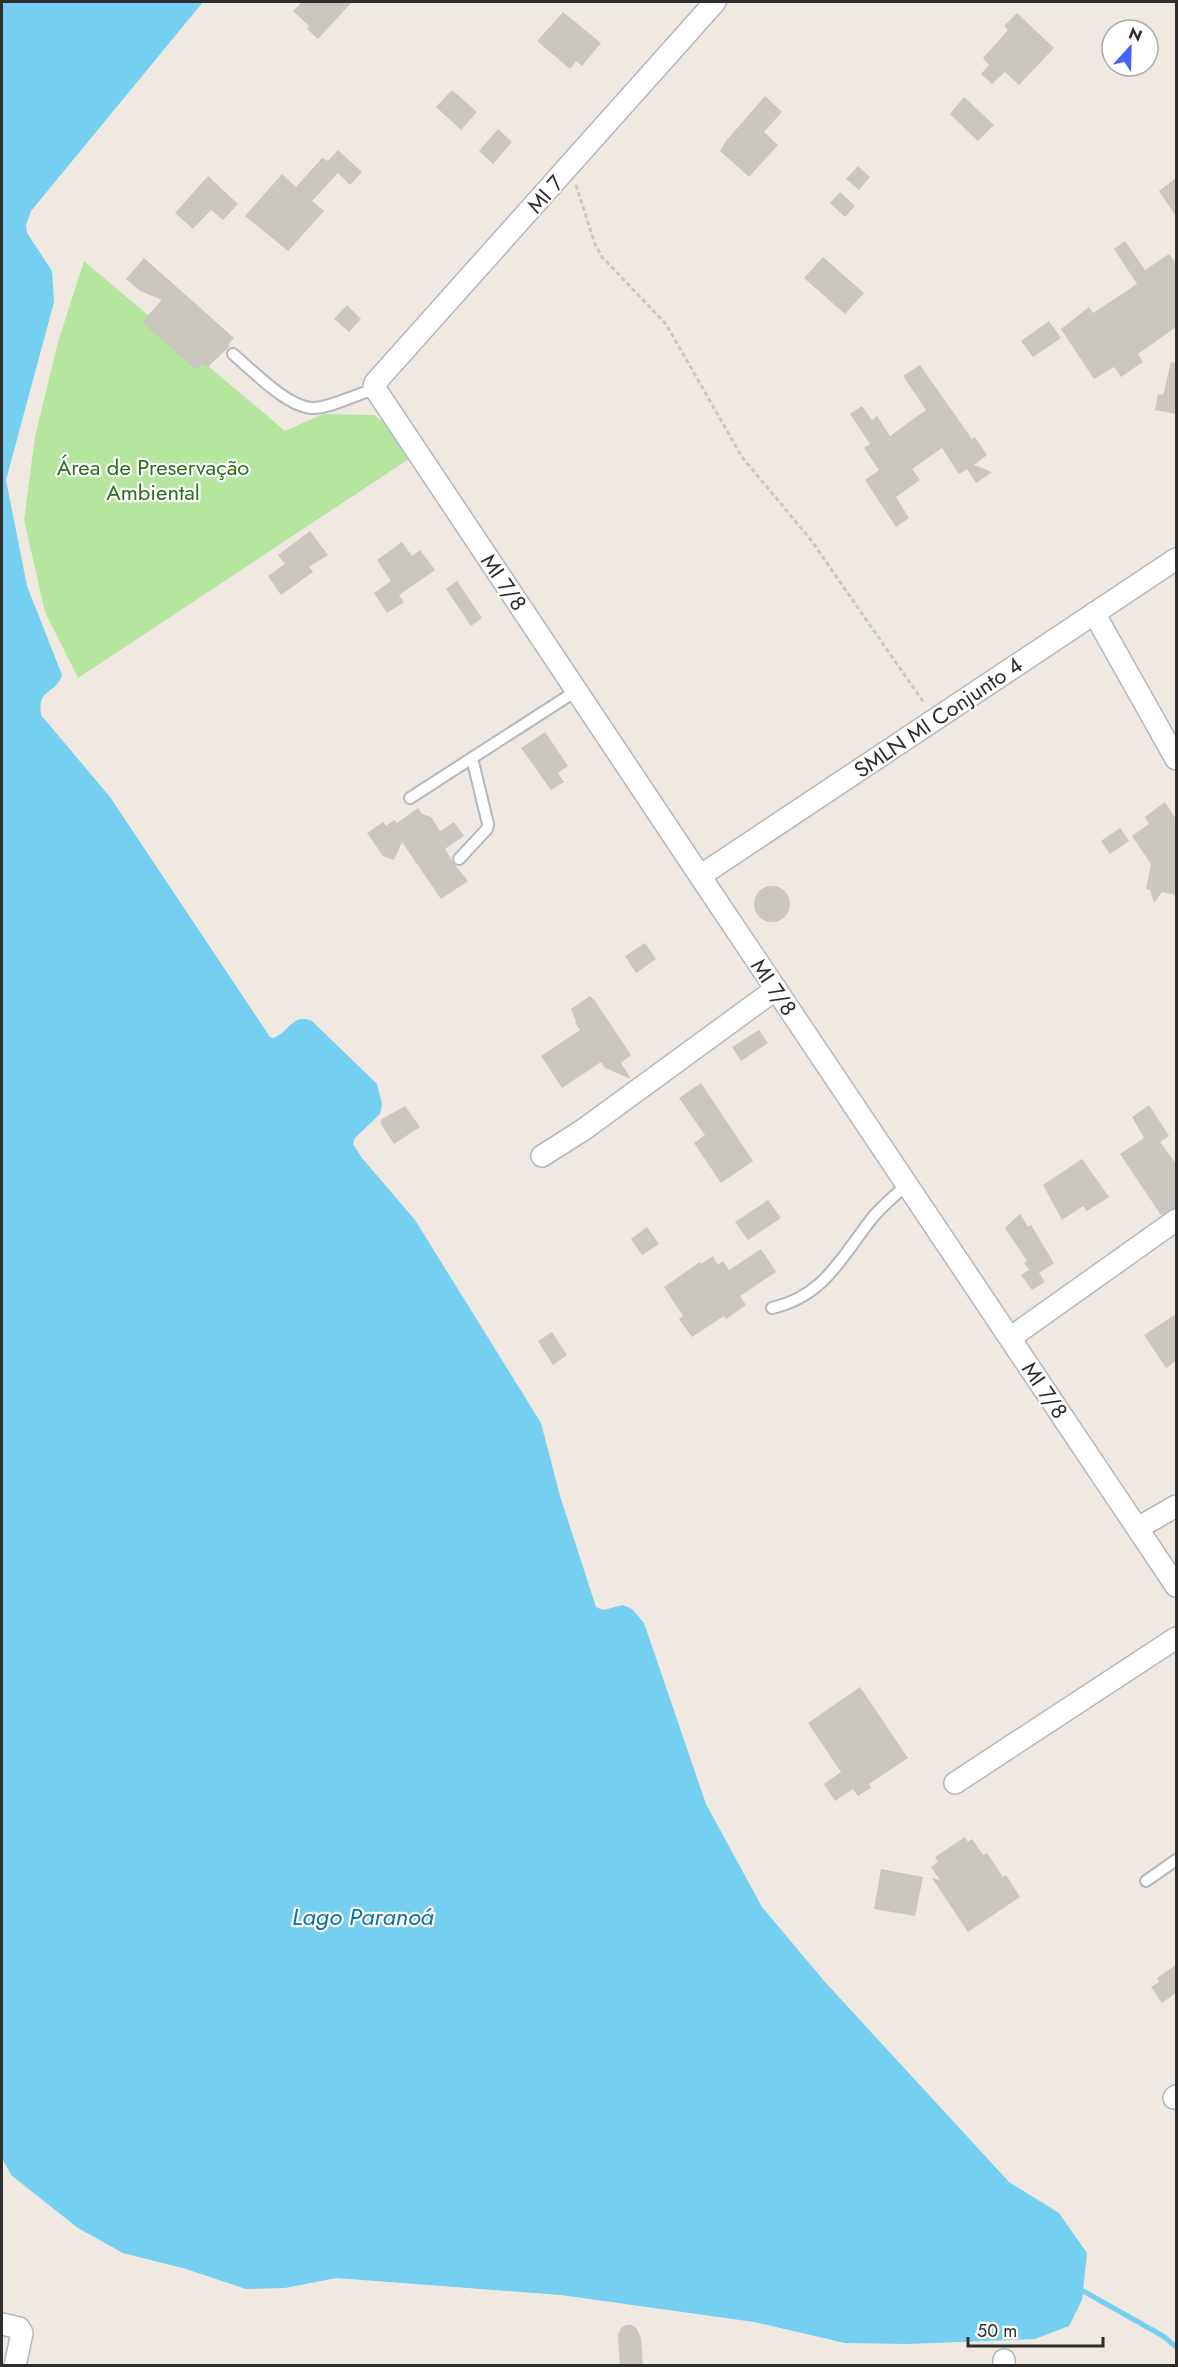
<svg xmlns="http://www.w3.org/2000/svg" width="1178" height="2367" font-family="Jost,sans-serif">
  <rect width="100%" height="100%" fill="#efe9e1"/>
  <path fill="#b6e59e" d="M84,261L285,431L323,414L374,415L421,451L78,678L45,612L24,520L35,437L58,342Z"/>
  <path fill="#75cff0" d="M2,2H203L31,211L26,225L27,233L52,271L54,302L6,480L27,586L62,675C56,695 37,687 41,715L110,797L270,1037L273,1038C290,1032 292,1013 312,1021L377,1084L382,1104L380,1114L355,1138L353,1144L362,1158L415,1220L541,1423L560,1496L596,1607L603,1610L623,1605L632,1609L644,1623L706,1804L762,1907L825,1982L1009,2182L1059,2213L1087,2253L1082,2300L1069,2326L1035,2339L907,2344L845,2343L754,2322L561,2295L336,2278L285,2288L246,2289L186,2269L123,2253L78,2228L11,2175L2,2158Z"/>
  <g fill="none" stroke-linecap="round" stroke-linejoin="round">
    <path stroke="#75cff0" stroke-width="5" d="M1078,2288L1163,2336L1176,2347"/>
  </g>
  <g fill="#cbc7bf">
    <path d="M302,2H352L318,39L307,29L309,26L293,11Z"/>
    <path d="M563,12L601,43L582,66L576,61L570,69L537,41Z"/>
    <path d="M1017,13L1054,48L1019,85L1005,72L992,84L981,74L989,65L983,58L1008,30L1004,26Z"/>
    <path d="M452,90L477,112L461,130L436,107Z"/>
    <path d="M765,96L782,112L764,132L778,145L749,177L720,151L726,141Z"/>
    <path d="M964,97L994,125L978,141L950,114Z"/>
    <path d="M498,129L512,142L493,164L479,151Z"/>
    <path d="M338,150L362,172L350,185L338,173L312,201L324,211L288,251L245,216L282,174L296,187L322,158L328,161Z"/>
    <path d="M858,166L870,177L859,190L846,179Z"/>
    <path d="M208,176L238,204L223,220L211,210L193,229L175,213Z"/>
    <path d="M1176,178V216L1159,191Z"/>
    <path d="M840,192L855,206L845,217L830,203Z"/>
    <path d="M1125,241L1145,270L1169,254L1176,263V327L1138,354L1143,362L1121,377L1114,367L1094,379L1061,329L1089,307L1093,313L1137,284L1114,249Z"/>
    <path d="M823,257L864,293L845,314L804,278Z"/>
    <path d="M144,258L234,338L228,345L230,346L208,367L201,364L196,370L142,322L162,300L140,291L126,279Z"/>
    <path d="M347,305L361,319L349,332L334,319Z"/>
    <path d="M1049,321L1061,338L1033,357L1021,341Z"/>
    <path d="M1171,362L1176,363V414L1155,410L1158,394L1163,395Z"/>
    <path d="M920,365L972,439L975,437L987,455L974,465L992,472L976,483L967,469L959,474L942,448L912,469L920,480L896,497L909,518L896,527L865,480L879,470L864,448L870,444L850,414L862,406L872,420L877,416L890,436L926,410L903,376Z"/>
    <path d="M310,531L328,555L309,567L313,572L281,595L268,576L285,564L278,555Z"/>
    <path d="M402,542L412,556L420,550L435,570L399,595L404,602L387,613L374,593L391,581L377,560Z"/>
    <path d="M457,581L482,618L471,626L446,589Z"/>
    <path d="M545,732L568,766L558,773L564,782L551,790L521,748Z"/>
    <path d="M1165,802L1176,819V895L1162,892L1154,903L1150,890L1146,889L1151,864L1132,836L1149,824L1145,817Z"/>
    <path d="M418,808L422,814L431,817L440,831L454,822L464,836L445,849L454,864L468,881L441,899L402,842L394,860L383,856L367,833L383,822L386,826L394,820L397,823Z"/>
    <path d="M1120,828L1129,841L1110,854L1101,841Z"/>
    <circle cx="772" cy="904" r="18"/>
    <path d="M645,943L656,959L636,973L625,956Z"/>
    <path d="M590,996L595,1001L631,1055L621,1063L631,1079L605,1068L601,1062L562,1088L541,1056L580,1030L575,1022L576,1021L571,1009Z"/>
    <path d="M759,1030L768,1043L741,1061L732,1047Z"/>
    <path d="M701,1083L753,1161L721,1183L694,1143L705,1135L679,1098Z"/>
    <path d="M1149,1105L1169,1136L1160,1142L1176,1164V1208L1161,1215L1120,1154L1144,1138L1132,1117Z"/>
    <path d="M405,1106L420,1127L394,1144L380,1123L382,1122L380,1120Z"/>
    <path d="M1082,1159L1109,1197L1087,1211L1083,1206L1062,1220L1043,1185Z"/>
    <path d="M768,1200L781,1218L748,1240L735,1222Z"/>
    <path d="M1020,1214L1028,1227L1031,1225L1054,1263L1039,1273L1045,1282L1032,1290L1021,1275L1029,1270L1024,1263L1027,1261L1005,1228Z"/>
    <path d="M647,1227L659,1244L642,1255L631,1239Z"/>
    <path d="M761,1249L776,1272L740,1296L746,1305L726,1319L724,1316L692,1337L679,1319L683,1316L664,1287L700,1262L701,1264L713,1256L718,1265L723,1261L729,1270Z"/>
    <path d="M1176,1314V1361L1166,1368L1144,1335Z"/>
    <path d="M552,1332L567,1355L553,1365L538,1341Z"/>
    <path d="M860,1687L908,1758L869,1784L871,1788L858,1796L853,1789L835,1801L824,1784L841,1772L808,1723Z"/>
    <path d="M965,1837L968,1842L972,1839L983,1855L987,1853L1003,1877L1006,1875L1020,1897L968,1932L932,1878L940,1880L931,1867L938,1862L935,1857Z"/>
    <path d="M881,1869L923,1877L915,1916L874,1909Z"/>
    <path d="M1176,1965V1993L1162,2003L1151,1987L1159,1982L1157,1978Z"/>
    <path d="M626,2325H632L637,2329L641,2338L643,2366H620L618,2335L621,2328Z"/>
  </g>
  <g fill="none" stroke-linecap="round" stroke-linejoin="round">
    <g stroke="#b4b7c1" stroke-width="14">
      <g id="service">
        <path d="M233,354C252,370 288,408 313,408C330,408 357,394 375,389"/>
        <path d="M410,798L576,691"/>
        <path d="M459,859L487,829L488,824L472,758"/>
        <path d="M772,1308C825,1296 842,1256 873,1217C883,1205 896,1195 907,1184"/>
        <path d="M1146,1881L1176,1860"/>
      </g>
    </g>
    <g stroke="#b4b7c1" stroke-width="24">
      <g id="minor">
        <path d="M715,2L375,383L374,387L700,876L1176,1586"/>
        <path d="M1094,613L1176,759"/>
        <path d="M700,876L1176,559"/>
        <path d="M542,1156L583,1130L776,989"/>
        <path d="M1010,1338L1176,1220"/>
        <path d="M1138,1528L1176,1506"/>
        <path d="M955,1783L1176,1638"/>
        <path d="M1174,2098L1176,2096"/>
        <path d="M2,2324L19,2328L22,2333L15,2366"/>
        <path d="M1004,2360V2366"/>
      </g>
    </g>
    <path stroke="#c9c9c9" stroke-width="3" stroke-dasharray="4.5 3" stroke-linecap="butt" d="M576,185L595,244L602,257L666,324L742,457L811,540L924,703"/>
    <use href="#service" stroke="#fff" stroke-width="10"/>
    <use href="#minor" stroke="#fff" stroke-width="21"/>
  </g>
  <g text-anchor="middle" stroke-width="4.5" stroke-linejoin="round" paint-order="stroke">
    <g font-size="22" fill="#2e2e2e" stroke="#fff">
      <text transform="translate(545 194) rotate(-48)" y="8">MI 7</text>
      <text transform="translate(504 582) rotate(56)" y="8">MI 7/8</text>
      <text transform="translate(938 717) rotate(-34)" y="8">SMLN MI Conjunto 4</text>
      <text transform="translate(774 987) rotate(56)" y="8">MI 7/8</text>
      <text transform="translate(1045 1390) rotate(56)" y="8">MI 7/8</text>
    </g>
    <g font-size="22" fill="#2c6e1b" stroke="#fff">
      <text x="153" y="475">Área de Preservação<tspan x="153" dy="25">Ambiental</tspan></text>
    </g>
    <g font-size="24" font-style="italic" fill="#0d6fa3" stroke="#fff">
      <text x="363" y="1925">Lago Paranoá</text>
    </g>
  </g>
  <rect width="1178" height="2367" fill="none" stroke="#2e2e2e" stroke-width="6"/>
  <g transform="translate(1130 48) rotate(22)"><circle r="28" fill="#ffffff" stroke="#ababab" stroke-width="1.5"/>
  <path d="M0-4.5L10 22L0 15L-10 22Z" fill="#4264fb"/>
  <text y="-9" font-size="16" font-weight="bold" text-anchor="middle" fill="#2e2e2e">N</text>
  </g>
  <path d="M968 2337v9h135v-9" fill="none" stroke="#2e2e2e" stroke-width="3"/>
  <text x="977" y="2337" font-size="18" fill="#2e2e2e" stroke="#ffffff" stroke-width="4.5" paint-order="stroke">50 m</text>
</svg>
